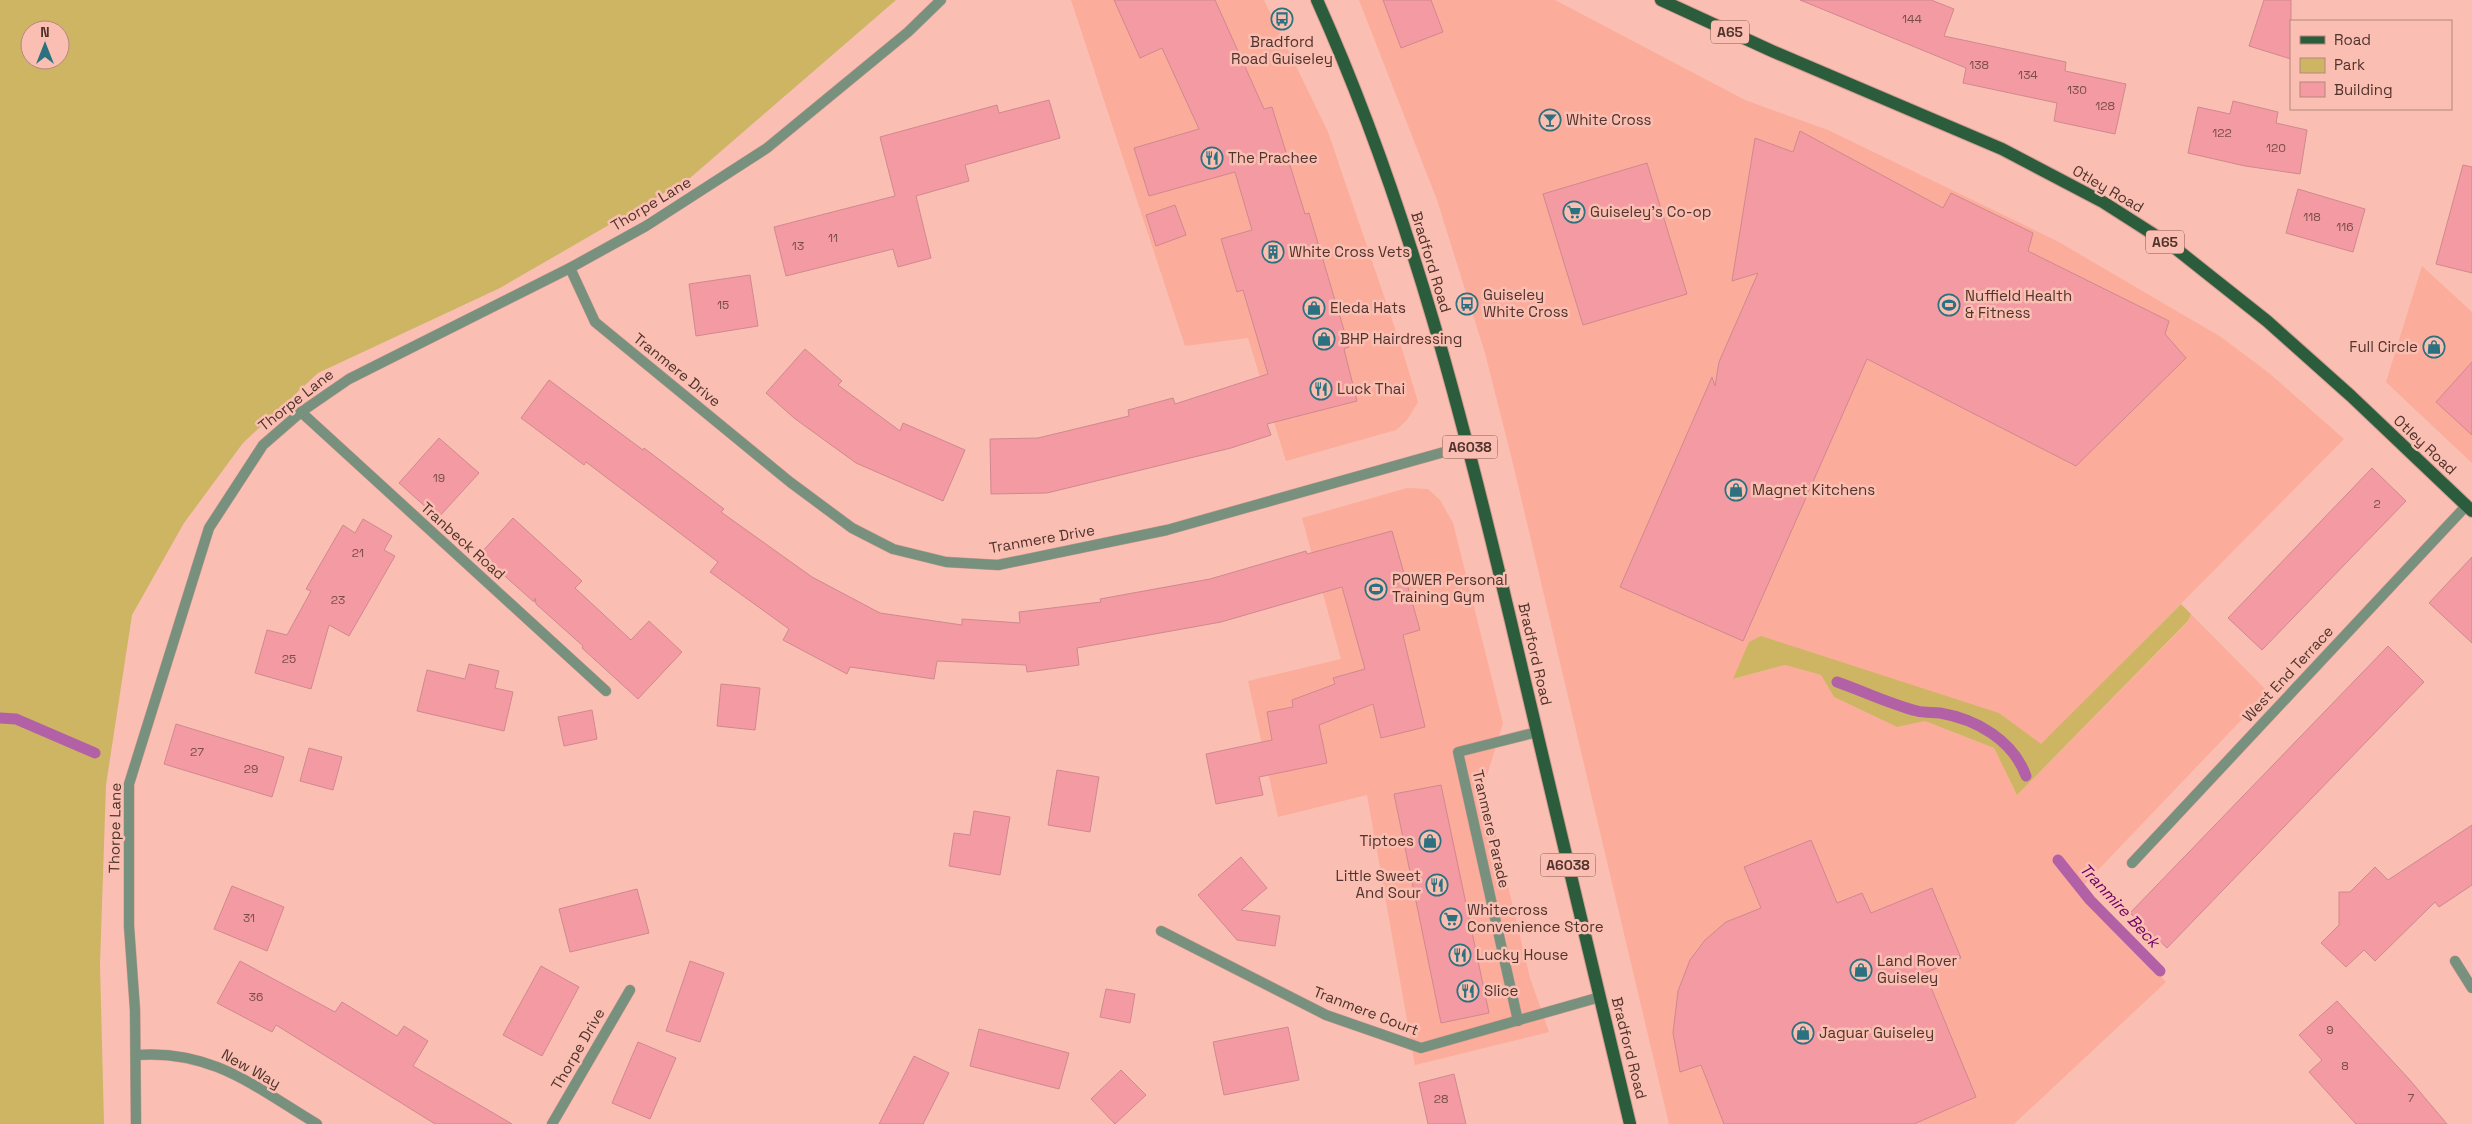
<svg xmlns="http://www.w3.org/2000/svg" width="2472" height="1124" font-family="'Space Grotesk',sans-serif">
  <rect width="100%" height="100%" fill="#fabfb2"/>
  <g fill="#fcac9a">
    <path d="M1071,0H1264L1328,132L1402,349L1418,402L1407,420L1396,430L1286,461L1248,338L1185,346Z"/>
    <path d="M1359,0H1555L1745,100L1828,130L2057,241L2221,337L2269,373L2344,439L2041,745L1998,713L1749,643L1734,679L1785,665L1821,675L1834,697L1897,727L1925,721L1994,748L2017,795L2188,622L2191,614L2268,692L2078,891L2166,982L2014,1124H1669L1514,468L1485,353L1437,200Z"/>
    <path d="M2422,266L2472,312V463L2386,382Z"/>
    <path d="M1407,488L1428,489L1440,500L1453,523L1503,723L1484,785L1530,978L1549,1032L1415,1065L1367,795L1278,817L1248,681L1341,659L1302,518Z"/>
  </g>
  <g fill="#cdb564" fill-rule="evenodd">
    <path d="M0,0H896L690,178L500,288L318,373L243,443L184,523L132,615L106,785L100,964L104,1124H0ZM30,30H60V60H30Z"/>
    <path d="M2181,604L2191,614L2188,621L2017,795L1994,748L1925,721L1897,727L1834,697L1821,675L1785,665L1733,679L1749,642L1761,636L1999,713L2041,744Z"/>
  </g>
  <g fill="none" stroke-linecap="round" stroke-linejoin="round">
    <g stroke="#b361a6" stroke-width="11">
      <path d="M1837,682C1863,691 1890,704 1917,711C1924,713 1932,712 1940,713C1976,719 2013,740 2026,776"/>
      <path d="M0,718L16,719L95,753"/>
      <path d="M2058,860L2090,900L2160,971"/>
    </g>
  </g>
  <g fill="#f49aa3" stroke="#d0888f">
    <path d="M1114,0H1215L1264,109L1272,107L1305,214L1309,213L1349,347L1344,349L1357,401L1267,424L1271,435L1231,448L1047,493L991,494L990,439L1038,438L1129,416L1128,410L1173,398L1175,404L1268,374L1243,290L1237,292L1221,239L1252,230L1235,172L1149,196L1134,148L1199,129L1162,48L1140,58Z"/>
    <path d="M1383,0H1431L1443,32L1401,48Z"/>
    <path d="M1800,0H1931L1954,9L1944,36L2066,62L2065,71L2126,84L2115,134L2054,121L2057,103L1963,83L1966,68Z"/>
    <path d="M2264,0H2291V59L2249,46Z"/>
    <path d="M1049,100L1060,138L965,165L969,181L916,196L931,258L898,267L893,249L786,276L774,227L895,196L880,137L997,105L999,113Z"/>
    <path d="M2233,101L2278,112L2276,123L2307,130L2300,174L2245,166L2188,153L2198,107L2230,114Z"/>
    <path d="M1800,131L1943,208L1951,193L2033,233L2028,251L2169,321L2165,334L2186,358L2076,466L1867,359L1743,641L1620,587L1712,377L1715,386L1719,362L1758,273L1732,281L1755,138L1793,152Z"/>
    <path d="M1647,163L1687,294L1583,325L1543,194Z"/>
    <path d="M2463,165L2472,167V273L2436,264Z"/>
    <path d="M2298,189L2365,209L2353,252L2286,233Z"/>
    <path d="M1175,205L1186,235L1156,246L1146,215Z"/>
    <path d="M750,275L758,326L696,336L689,284Z"/>
    <path d="M805,349L842,381L838,385L900,431L903,423L965,450L943,501L856,463L794,418L766,393Z"/>
    <path d="M2472,362V435L2436,402Z"/>
    <path d="M549,380L643,450L644,448L724,509L721,512L812,577L880,613L962,625V619L1020,623L1019,612L1101,602L1100,599L1210,579L1306,551L1307,554L1392,531L1420,630L1403,635L1425,727L1381,738L1373,704L1319,725L1327,763L1259,777L1263,795L1216,804L1206,754L1272,740L1267,712L1293,707L1292,700L1335,684L1333,678L1365,669L1342,587L1221,622L1077,648L1079,665L1027,672L1026,665L937,661L934,679L850,667L847,674L783,640L789,629L710,572L718,562L586,462L584,465L521,418Z"/>
    <path d="M439,438L479,473L438,518L399,483Z"/>
    <path d="M2372,468L2406,501L2262,650L2228,618Z"/>
    <path d="M513,518L582,581L575,588L631,640L649,621L682,652L638,699L582,648L583,646L536,604L535,598L534,602L480,554Z"/>
    <path d="M363,519L392,536L384,550L395,556L349,636L329,625L311,689L255,673L267,630L287,635L311,591L306,589L343,525L355,533Z"/>
    <path d="M2472,557V643L2429,603Z"/>
    <path d="M2388,646L2424,682L2167,948L2130,913Z"/>
    <path d="M469,664L499,671L495,688L513,692L504,731L417,711L427,670L465,679Z"/>
    <path d="M721,684L760,688L755,730L717,726Z"/>
    <path d="M592,710L597,739L564,746L558,717Z"/>
    <path d="M176,724L284,757L272,797L164,764Z"/>
    <path d="M309,748L342,757L333,790L300,781Z"/>
    <path d="M1057,770L1099,777L1090,832L1048,825Z"/>
    <path d="M1441,785L1489,1013L1441,1023L1394,794Z"/>
    <path d="M974,811L1010,817L1000,875L949,866L954,833L970,835Z"/>
    <path d="M2472,825V885L2439,907L2435,902L2375,961L2364,950L2346,967L2321,943L2339,925V892H2350L2375,867L2388,880Z"/>
    <path d="M1811,840L1837,903L1862,893L1871,913L1932,888L1961,958L1925,973L1976,1097L1914,1124H1724L1701,1065L1680,1072L1673,1033L1678,991L1690,960L1705,940L1726,922L1761,908L1744,867Z"/>
    <path d="M1241,857L1267,888L1241,910L1280,916L1275,946L1237,940L1198,895Z"/>
    <path d="M232,886L284,907L267,951L214,929Z"/>
    <path d="M637,889L649,933L570,952L559,909Z"/>
    <path d="M240,961L335,1012L342,1002L397,1036L404,1026L428,1041L413,1066L512,1124H435L276,1025L272,1032L217,1003Z"/>
    <path d="M690,961L724,973L700,1042L666,1031Z"/>
    <path d="M541,966L579,987L542,1056L503,1035Z"/>
    <path d="M1106,989L1135,994L1130,1023L1100,1017Z"/>
    <path d="M2337,1001L2409,1079L2447,1124H2356L2309,1072L2322,1060L2299,1035Z"/>
    <path d="M1288,1027L1299,1080L1224,1095L1213,1042Z"/>
    <path d="M979,1029L1069,1053L1059,1089L970,1066Z"/>
    <path d="M638,1042L676,1058L650,1119L612,1103Z"/>
    <path d="M914,1056L949,1073L923,1124H879Z"/>
    <path d="M1121,1070L1146,1095L1115,1124L1091,1099Z"/>
    <path d="M1454,1074L1466,1124H1428L1419,1083Z"/>
  </g>
  <g fill="none" stroke-linecap="round" stroke-linejoin="round">
    <g stroke="#d19d92" stroke-width="11">
      <g id="minor">
        <path d="M570,268L595,322L790,482L852,528L893,549L946,562L998,565L1167,530L1469,445"/>
        <path d="M301,412L606,691"/>
        <path d="M2132,863L2466,506"/>
        <path d="M1161,931L1326,1015L1421,1048L1600,997"/>
        <path d="M2455,961L2472,988"/>
        <path d="M1518,1021L1458,752L1537,732"/>
        <path d="M136,1055C212,1049 255,1087 317,1124"/>
        <path d="M136,1124L135,1010L129,926V784L209,528L263,445L301,412L349,379L570,268L646,226L767,148L908,32L941,0"/>
        <path d="M552,1124L630,990"/>
      </g>
    </g>
    <g stroke="#d19d92" stroke-width="14">
      <g id="primary">
        <path d="M1317,0C1411,209 1467,433 1519,656C1556,812 1592,968 1630,1124"/>
        <path d="M1661,0L1772,51L2002,149L2103,202L2175,248L2267,321L2351,396L2472,511"/>
      </g>
    </g>
    <use href="#minor" stroke="#77917e" stroke-width="10"/>
    <use href="#primary" stroke="#2b5c3c" stroke-width="12"/>
  </g>
  <defs>
    <g id="bus-ring" transform="scale(1.125)"><circle r="9.5" fill="#fabfb2" stroke="#2b717f" stroke-width="1.5"/><path d="M-5-6H5V4H4V6H2V4H-2V6H-4V4H-5ZM-3.5-4V0h7V-4ZM-3.5 1.2v1.5H-2V1.2ZM2 1.2v1.5H3.5V1.2Z" fill="#2b717f"/></g>
    <g id="bar-ring" transform="scale(1.125)"><circle r="9.5" fill="#fabfb2" stroke="#2b717f" stroke-width="1.5"/><path d="M-6-5H6L.8 .8V4.5H3.5V6h-7V4.5H-.8V.8Z" fill="#2b717f"/></g>
    <g id="restaurant-ring" transform="scale(1.125)"><circle r="9.5" fill="#fabfb2" stroke="#2b717f" stroke-width="1.5"/><path d="M-5-6h1v4h1v-4h1v4h1v-4h1v5L-1.5 .5V6h-2V.5L-5-1ZM5-6V6H3V1.5H1.5Q1.5-4 5-6Z" fill="#2b717f"/></g>
    <g id="supermarket-ring" transform="scale(1.125)"><circle r="9.5" fill="#fabfb2" stroke="#2b717f" stroke-width="1.5"/><path d="M-6-5.5h2.5l.6 2H6L4.5 2H-2.5L-4.4-4H-6ZM-1.5 3.2a1.3 1.3 0 1 0 .1 0ZM3 3.2a1.3 1.3 0 1 0 .1 0Z" fill="#2b717f"/></g>
    <g id="building-ring" transform="scale(1.125)"><circle r="9.5" fill="#fabfb2" stroke="#2b717f" stroke-width="1.5"/><path d="M-4-6H4V6H1V3H-1V6H-4ZM-2.5-4.3h1.7v1.8h-1.7ZM.8-4.3h1.7v1.8H.8ZM-2.5-1h1.7V.8h-1.7ZM.8-1h1.7V.8H.8Z" fill="#2b717f"/></g>
    <g id="stadium-ring" transform="scale(1.125)"><circle r="9.5" fill="#fabfb2" stroke="#2b717f" stroke-width="1.5"/><path d="M0-5a6.5 5 0 1 0 0 10a6.5 5 0 1 0 0-10ZM-3.5-1.8h7v3.6h-7Z" fill="#2b717f"/></g>
    <g id="shop-ring" transform="scale(1.125)"><circle r="9.5" fill="#fabfb2" stroke="#2b717f" stroke-width="1.5"/><path d="M-5-2.5h2.3a2.7 3.5 0 0 1 5.4 0H5L5.5 6h-11ZM-1.5-2.5h3a1.5 2.3 0 0 0-3 0Z" fill="#2b717f"/></g>
  </defs>
  <g fill-rule="evenodd">
    <use href="#bus-ring" x="1282" y="19"/>
    <use href="#bar-ring" x="1550" y="120"/>
    <use href="#restaurant-ring" x="1212" y="158"/>
    <use href="#supermarket-ring" x="1574" y="212"/>
    <use href="#building-ring" x="1273" y="252"/>
    <use href="#bus-ring" x="1467" y="304"/>
    <use href="#stadium-ring" x="1949" y="305"/>
    <use href="#shop-ring" x="1314" y="308"/>
    <use href="#shop-ring" x="1324" y="339"/>
    <use href="#shop-ring" x="2434" y="347"/>
    <use href="#restaurant-ring" x="1321" y="389"/>
    <use href="#shop-ring" x="1736" y="490"/>
    <use href="#stadium-ring" x="1376" y="589"/>
    <use href="#shop-ring" x="1430" y="841"/>
    <use href="#restaurant-ring" x="1437" y="885"/>
    <use href="#supermarket-ring" x="1451" y="919"/>
    <use href="#restaurant-ring" x="1460" y="955"/>
    <use href="#shop-ring" x="1861" y="970"/>
    <use href="#restaurant-ring" x="1468" y="991"/>
    <use href="#shop-ring" x="1803" y="1033"/>
  </g>
  <g text-anchor="middle" stroke-width="5" stroke-linejoin="round" paint-order="stroke">
    <g font-size="12" fill="#794d4a">
      <text x="1912" y="23">144</text>
      <text x="1979" y="69">138</text>
      <text x="2028" y="79">134</text>
      <text x="2077" y="94">130</text>
      <text x="2105" y="110">128</text>
      <text x="2222" y="137">122</text>
      <text x="2276" y="152">120</text>
      <text x="2312" y="221">118</text>
      <text x="2345" y="231">116</text>
      <text x="833" y="242">11</text>
      <text x="798" y="250">13</text>
      <text x="723" y="309">15</text>
      <text x="439" y="482">19</text>
      <text x="2377" y="508">2</text>
      <text x="358" y="557">21</text>
      <text x="338" y="604">23</text>
      <text x="289" y="663">25</text>
      <text x="197" y="756">27</text>
      <text x="251" y="773">29</text>
      <text x="249" y="922">31</text>
      <text x="256" y="1001">36</text>
      <text x="2330" y="1034">9</text>
      <text x="2345" y="1070">8</text>
      <text x="2411" y="1102">7</text>
      <text x="1441" y="1103">28</text>
    </g>
    <g fill="#fabfb2" stroke="#835d54" stroke-width="1">
      <rect x="1711" y="20.5" width="38" height="23" rx="4"/>
      <rect x="2146" y="230.5" width="38" height="23" rx="4"/>
      <rect x="1442.5" y="435.5" width="55" height="23" rx="4"/>
      <rect x="1540.5" y="853.5" width="55" height="23" rx="4"/>
    </g>
    <g font-size="14" font-weight="bold" fill="#50332c">
      <text x="1730" y="37">A65</text>
      <text x="2165" y="247">A65</text>
      <text x="1470" y="452">A6038</text>
      <text x="1568" y="870">A6038</text>
    </g>
    <g font-size="15" fill="#50332c" stroke="#fabfb2" text-anchor="start">
      <text x="1282" y="47" text-anchor="middle">Bradford<tspan x="1282" dy="17">Road Guiseley</tspan></text>
      <text x="1566" y="125">White Cross</text>
      <text x="1228" y="163">The Prachee</text>
      <text x="1590" y="217">Guiseley's Co-op</text>
      <text x="1289" y="257">White Cross Vets</text>
      <text x="1483" y="300">Guiseley<tspan x="1483" dy="17">White Cross</tspan></text>
      <text x="1965" y="301">Nuffield Health<tspan x="1965" dy="17">&amp; Fitness</tspan></text>
      <text x="1330" y="313">Eleda Hats</text>
      <text x="1340" y="344">BHP Hairdressing</text>
      <text x="2418" y="352" text-anchor="end">Full Circle</text>
      <text x="1337" y="394">Luck Thai</text>
      <text x="1752" y="495">Magnet Kitchens</text>
      <text x="1392" y="585">POWER Personal<tspan x="1392" dy="17">Training Gym</tspan></text>
      <text x="1414" y="846" text-anchor="end">Tiptoes</text>
      <text x="1421" y="881" text-anchor="end">Little Sweet<tspan x="1421" dy="17">And Sour</tspan></text>
      <text x="1467" y="915">Whitecross<tspan x="1467" dy="17">Convenience Store</tspan></text>
      <text x="1476" y="960">Lucky House</text>
      <text x="1877" y="966">Land Rover<tspan x="1877" dy="17">Guiseley</tspan></text>
      <text x="1484" y="996">Slice</text>
      <text x="1819" y="1038">Jaguar Guiseley</text>
    </g>
    <g font-size="15" fill="#50332c" stroke="#fabfb2">
      <text transform="translate(2108 189) rotate(30)" y="5">Otley Road</text>
      <text transform="translate(651 204) rotate(-31)" y="5">Thorpe Lane</text>
      <text transform="translate(1431 262) rotate(73)" y="5">Bradford Road</text>
      <text transform="translate(677 370) rotate(39)" y="5">Tranmere Drive</text>
      <text transform="translate(296 400) rotate(-38)" y="5">Thorpe Lane</text>
      <text transform="translate(2425 445) rotate(43)" y="5">Otley Road</text>
      <text transform="translate(1042 539) rotate(-10)" y="5">Tranmere Drive</text>
      <text transform="translate(463 541) rotate(42)" y="5">Tranbeck Road</text>
      <text transform="translate(1535 654) rotate(77)" y="5">Bradford Road</text>
      <text transform="translate(2288 674) rotate(-47)" y="5">West End Terrace</text>
      <text transform="translate(115 828) rotate(-89)" y="5">Thorpe Lane</text>
      <text transform="translate(1491 829) rotate(77)" y="5">Tranmere Parade</text>
      <text transform="translate(1366 1011) rotate(21)" y="5">Tranmere Court</text>
      <text transform="translate(1629 1048) rotate(76)" y="5">Bradford Road</text>
      <text transform="translate(578 1049) rotate(-60)" y="5">Thorpe Drive</text>
      <text transform="translate(251 1069) rotate(29)" y="5">New Way</text>
    </g>
    <g font-size="16" font-style="italic" fill="#6e0164" stroke="#fabfb2">
      <text transform="translate(2120 905) rotate(47)" y="6">Tranmire Beck</text>
    </g>
  </g>
  <rect x="2290" y="20" width="162" height="90" fill="#fabfb2" stroke="#b6877c"/>
  <rect x="2300" y="36" width="25" height="8" fill="#2b5c3c" stroke="#b6877c"/>
  <text x="2334" y="45" font-size="15" fill="#50332c">Road</text>
  <rect x="2300" y="58" width="25" height="15" fill="#cdb564" stroke="#b6877c"/>
  <text x="2334" y="70" font-size="15" fill="#50332c">Park</text>
  <rect x="2300" y="82" width="25" height="15" fill="#f49aa3" stroke="#b6877c"/>
  <text x="2334" y="95" font-size="15" fill="#50332c">Building</text>
  <g transform="translate(45 45)"><circle r="24" fill="#fabfb2" stroke="#b6877c"/>
  <path d="M0-4L9 19L0 12L-9 19Z" fill="#2b717f"/>
  <text y="-8" font-size="14" font-weight="bold" text-anchor="middle" fill="#50332c">N</text>
  </g>
</svg>
